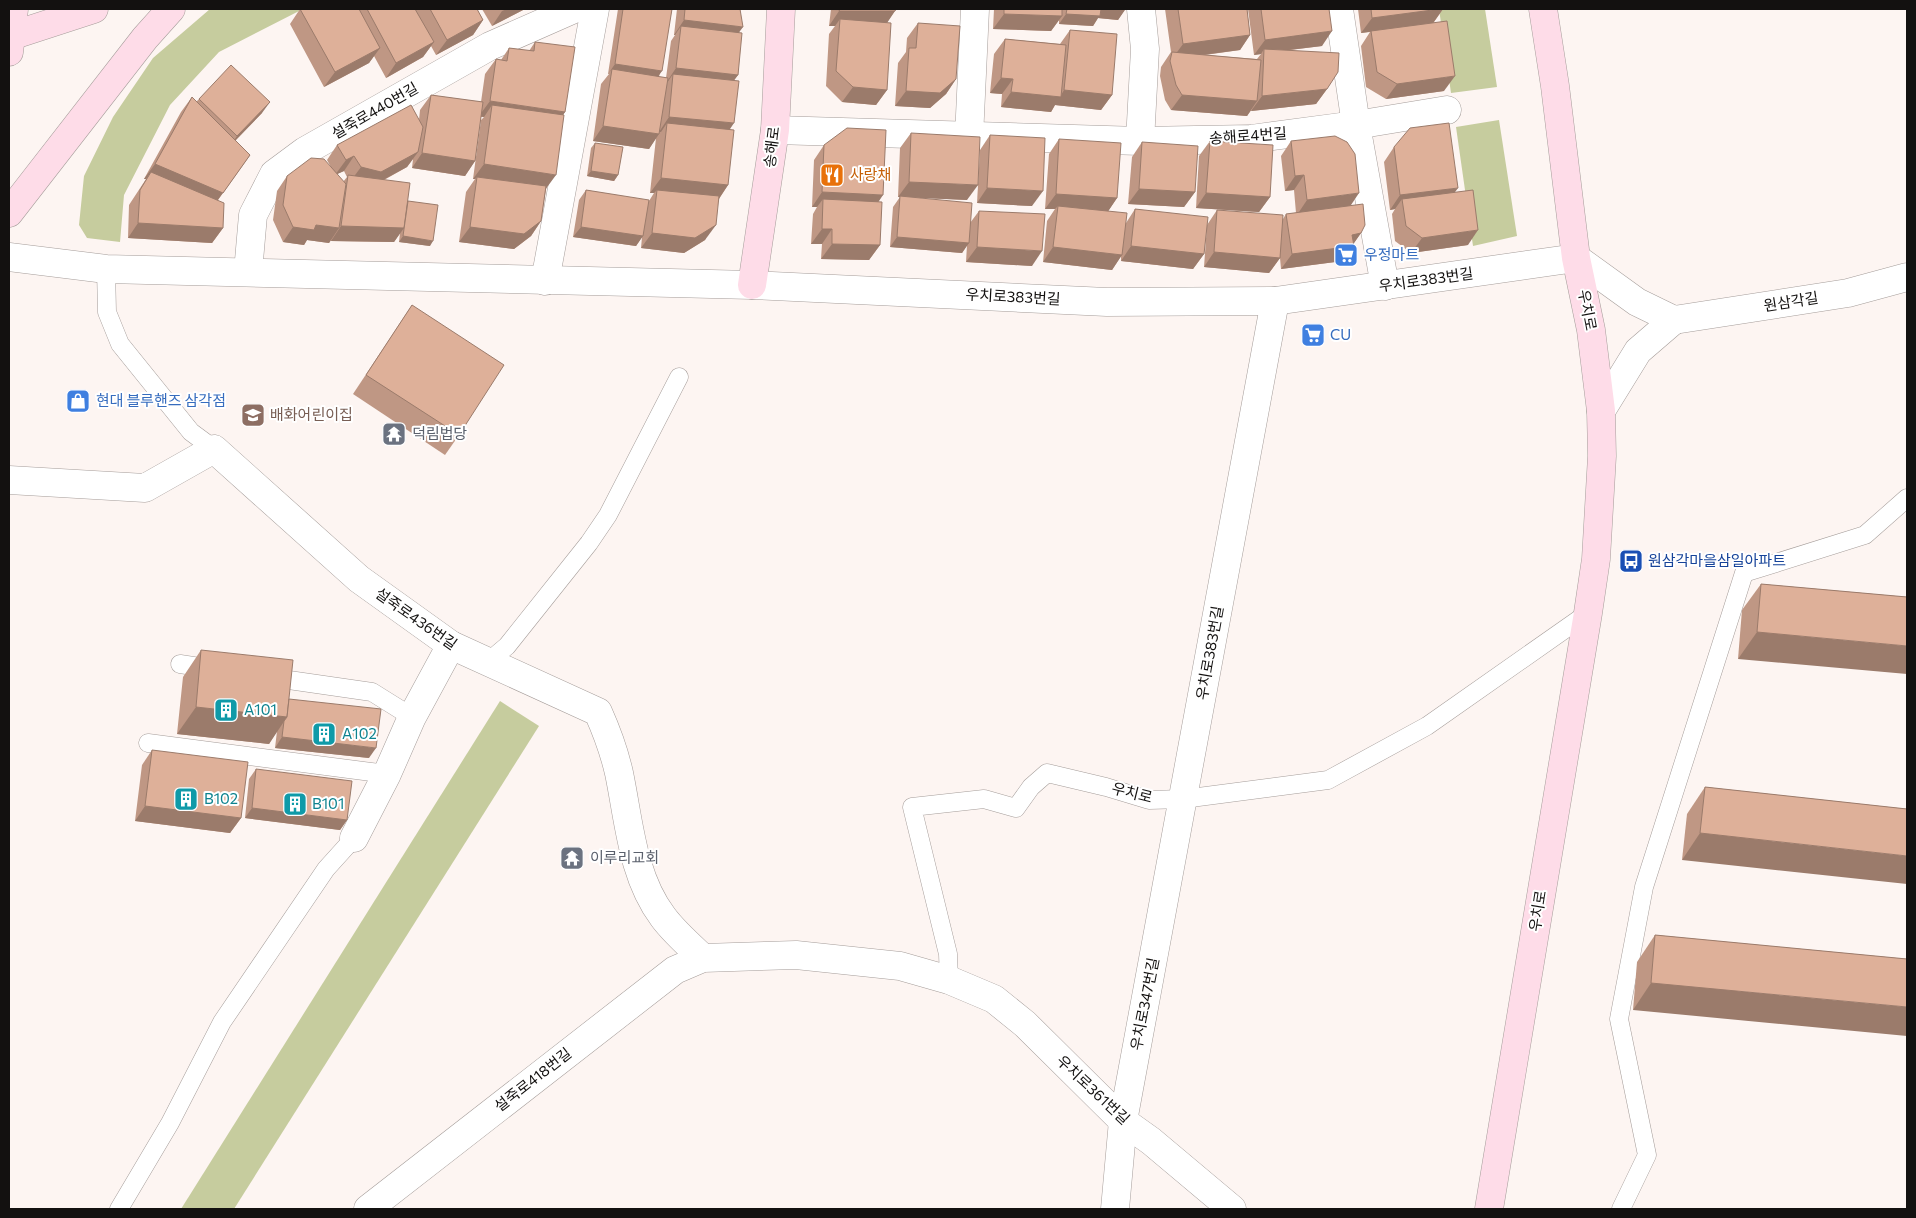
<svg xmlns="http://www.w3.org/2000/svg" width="1916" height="1218" font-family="Commissioner,'Noto Sans KR',sans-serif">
  <rect width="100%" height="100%" fill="#fdf5f2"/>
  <g fill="#c6cc9e">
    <path d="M210,9H303L219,52L170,105L124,195L120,242L87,238L79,225L84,176L113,117L153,58Z"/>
    <path d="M1439,9H1485L1497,87L1451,93Z"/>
    <path d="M1499,120L1517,236L1473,246L1456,127Z"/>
    <path d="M500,701L539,726L234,1209H181Z"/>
  </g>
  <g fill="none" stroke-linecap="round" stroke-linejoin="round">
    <g stroke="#a59d9a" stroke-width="19">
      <g id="lane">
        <path d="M106,269L107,312L120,344L191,432L214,449"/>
        <path d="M488,662L507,646L589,543L608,515L679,377"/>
        <path d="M180,664L213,669"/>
        <path d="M268,677L372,692L412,717"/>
        <path d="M148,743L387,774"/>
        <path d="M949,980L948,954L912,807L984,799L1016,808L1031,787L1047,773L1106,787L1149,800L1183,799L1328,780L1427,726L1588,613"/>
        <path d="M119,1209L170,1123L222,1022L326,869L354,838"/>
        <path d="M1621,1209L1647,1155L1619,1019L1644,887L1744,573L1865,535L1907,498"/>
      </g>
    </g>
    <g stroke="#a59d9a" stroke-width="29">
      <g id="street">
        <path d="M1339,9L1356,125L1385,286"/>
        <path d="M775,130L1140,141L1251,139L1356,125L1447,110"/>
        <path d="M969,137L975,9"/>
        <path d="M1140,141L1145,49L1141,9"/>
        <path d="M9,257L106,269L752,285L1107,302L1275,301L1576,258L1637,302L1674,320L1638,351L1601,411"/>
        <path d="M248,272L253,215L274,174L305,151L490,46L574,9"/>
        <path d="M545,281L595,9"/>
        <path d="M1674,320L1848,293L1907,277"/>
        <path d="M9,480L145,488L214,449L359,579L451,645L598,712C607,732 614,751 619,773C629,821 632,876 663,917C674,932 689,945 703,958"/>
        <path d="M354,838L387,774L412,717L451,645"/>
        <path d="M368,1209L675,970L703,958L796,955L900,966L949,980L994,999L1025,1024L1123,1121L1151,1141L1232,1209"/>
        <path d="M1115,1209L1123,1121L1275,301"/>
      </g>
    </g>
    <g stroke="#a59d9a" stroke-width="29">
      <g id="secondary">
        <path d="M11,36L94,9"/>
        <path d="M9,52L14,9"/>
        <path d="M9,213L145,38L171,9"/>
        <path d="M752,285L775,130L781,9"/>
        <path d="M1489,1209L1588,613L1596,559L1602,456L1601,411L1591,330L1576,258L1555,86L1543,9"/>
      </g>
    </g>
    <use href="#lane" stroke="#fff" stroke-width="18"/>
    <use href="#street" stroke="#fff" stroke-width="28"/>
    <use href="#secondary" stroke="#fedce8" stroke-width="28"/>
  </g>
  <g fill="#bf9784" fill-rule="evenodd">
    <path d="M300,9H477L483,20L473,35L436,55L431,46L423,57L386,78L374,56L369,63L324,87L290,24Z"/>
    <path d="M482,9H525L492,26Z"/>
    <path d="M618,9H672L659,77L666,78L671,41L675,35H674L677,9H740L739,33L738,75L734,80L730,129L728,185L719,199L705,240L684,253L641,248L642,237L636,246L573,237L579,200L586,190L649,201L654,193H650L656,138L649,149L593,141L601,84L609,74H608Z"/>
    <path d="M831,9H896L887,22V90L876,105L842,102L826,86L829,34L835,26H829Z"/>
    <path d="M994,9H1125L1118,20L1098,18L1093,26L1059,24V20L1051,31L993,29Z"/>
    <path d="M1165,9H1247L1250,35L1240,50L1205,55L1257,59L1261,54L1254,55L1248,9H1329L1322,46L1290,50L1327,89L1316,104L1251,111L1252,109L1247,116L1171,110L1165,100L1160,76L1161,67L1171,52Z"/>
    <path d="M1358,9H1443L1434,22L1444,91L1386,99L1366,87L1361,46L1370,32L1361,33Z"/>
    <path d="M918,23L956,79L946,94L930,108L895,106L898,63L906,52L907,38Z"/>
    <path d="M1070,30L1112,95L1101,110L1055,105L1051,112L1001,107L1002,94L990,93L994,54L1005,39L1060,44Z"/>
    <path d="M535,42L565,112L563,115L546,189L541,221L531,236L514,249L459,242L466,192L475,179H473L481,120L484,117H481L475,161L465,176L412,168L413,159L407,167L384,180L408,201L430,246L399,242L400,233L394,242L331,241V240L329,243L307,240L304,245L283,242L273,220L277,191L287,176L332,169L327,160L337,145L419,120L420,110L431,95L481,102L485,74L496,59L501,60L509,48L529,51ZM344,171L347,177L343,182L337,174Z"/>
    <path d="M192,97L196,102L199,99L262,113L235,141L250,155L218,200L223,228L212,243L128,238L129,205L146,179H144L181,112Z"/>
    <path d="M911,133L967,200L909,197L970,223L979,211L1032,266L966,262L967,245L962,253L890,247L893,207L900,197H898L900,148Z"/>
    <path d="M990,135L1032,206L977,203L980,150Z"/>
    <path d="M1059,139L1117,198L1108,211L1126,223L1135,209L1207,225L1217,210L1283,219L1286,214L1296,213L1294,190L1285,191L1281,156L1291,141L1350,206L1361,233L1353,244L1354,246L1343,261L1281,269L1280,258L1269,273L1204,267L1207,225L1204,254L1193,269L1121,261V256L1112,270L1043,262L1047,221L1055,209H1045L1049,154Z"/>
    <path d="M1210,141L1270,197L1259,212L1196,208L1199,156Z"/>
    <path d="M1142,142L1195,192L1184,207L1128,204L1132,157Z"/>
    <path d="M595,143L618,175L614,181L587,176L591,148Z"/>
    <path d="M824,145L878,202L880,245L869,260L821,259L822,244H811L813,214L817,207H812L814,160Z"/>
    <path d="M1394,147L1455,192L1468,245L1411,253L1395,241L1392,214L1395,209L1390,210L1384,162Z"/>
    <path d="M412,305L459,435L445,455L353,394Z"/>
    <path d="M1761,584L1907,597L1738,659L1742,610Z"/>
    <path d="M201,650L289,699L369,758L275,748L277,731L269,744L177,734L183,677Z"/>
    <path d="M152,750L241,818L230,833L135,821L142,765Z"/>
    <path d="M256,769L347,820L340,830L245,818L249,779Z"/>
    <path d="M1705,787L1907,809L1682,860L1687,814Z"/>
    <path d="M1655,935L1907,959L1633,1010L1637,962Z"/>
  </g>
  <g fill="#9b7b6b">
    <path d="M507,9H525L492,26L502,11Z"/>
    <path d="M1100,9L1125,10L1118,20L1098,18L1093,26L1059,24L1066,14Z"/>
    <path d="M1440,9H1443L1433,23L1361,33L1372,18Z"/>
    <path d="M839,11H895L885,26L840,19L835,26H829Z"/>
    <path d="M1004,14L1062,16L1051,31L993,29Z"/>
    <path d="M483,20L473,35L436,55L447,40Z"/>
    <path d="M684,20L743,27L732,42L681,26L675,35H674Z"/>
    <path d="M1332,31L1322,46L1264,53V49L1261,54L1254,55L1265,40Z"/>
    <path d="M1250,35L1240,50L1172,59L1183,44Z"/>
    <path d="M434,42L423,57L386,78L396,63Z"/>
    <path d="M380,48L369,63L324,87L335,72Z"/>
    <path d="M615,64L662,71L655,81L612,69L608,74Z"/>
    <path d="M676,68L738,75L727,90L673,74L667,83H666Z"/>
    <path d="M1455,76L1444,91L1386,99L1397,84Z"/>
    <path d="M1001,78L1013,79L1002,94L990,93Z"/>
    <path d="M956,79L946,94L930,108L895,106L906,91Z"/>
    <path d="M853,87L887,90L876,105L842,102Z"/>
    <path d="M1327,89L1316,104L1251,111L1262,96Z"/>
    <path d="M1064,90L1112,95L1101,110L1055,105L1051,112L1001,107L1011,92L1060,97Z"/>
    <path d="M1182,95L1257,101L1247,116L1171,110Z"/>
    <path d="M490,101L565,112L555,127L492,105L484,117L479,116Z"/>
    <path d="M270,102L262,113L230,146L237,136Z"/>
    <path d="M669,117L734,123L724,138L667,123L661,132H659Z"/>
    <path d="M603,126L659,134L649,149L593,141Z"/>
    <path d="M418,152L407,167L370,187L350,182L361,167Z"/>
    <path d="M422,153L475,161L465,176L412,168Z"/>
    <path d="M250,155L212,208L151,172L146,179H144L155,164Z"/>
    <path d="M354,156L344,171L335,175L346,160Z"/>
    <path d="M484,164L556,175L545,190L477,177L475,179H473Z"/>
    <path d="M591,171L618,175L614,181L587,176Z"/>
    <path d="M1304,175L1294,190L1285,191L1295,176Z"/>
    <path d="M661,178L728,185L718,200L657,190L654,193H650Z"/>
    <path d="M909,182L978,185L967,200L898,197Z"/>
    <path d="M987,188L1043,191L1032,206L977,203Z"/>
    <path d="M1458,188L1447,203L1402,199L1395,209L1390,210L1400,195Z"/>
    <path d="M1139,189L1195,192L1184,207L1128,204Z"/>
    <path d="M822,192L883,195L873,210L823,199L817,207H812Z"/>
    <path d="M1206,193L1270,197L1259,212L1196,208Z"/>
    <path d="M1359,193L1349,208L1297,215L1307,200Z"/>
    <path d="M1056,194L1117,198L1107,213L1058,206L1055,209H1045Z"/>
    <path d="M541,221L531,236L514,249L459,242L470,227Z"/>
    <path d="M138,223L223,228L212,243L128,238Z"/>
    <path d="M316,225L339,228L329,243L307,240L304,245L283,242L293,227Z"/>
    <path d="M716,225L705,240L684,253L641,248L652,233Z"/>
    <path d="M341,226L404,228L394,242L331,241Z"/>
    <path d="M581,227L643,236L636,246L573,237Z"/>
    <path d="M822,229H832L822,244H811Z"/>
    <path d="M1478,230L1468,245L1411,253L1422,238Z"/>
    <path d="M1361,233L1352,246H1354L1343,261L1281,269L1292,254L1352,235Z"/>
    <path d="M403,236L433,241L430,246L399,242Z"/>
    <path d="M897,237L969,243L962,253L890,247Z"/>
    <path d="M832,244L880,245L869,260L821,259Z"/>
    <path d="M1131,246L1204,254L1193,269L1121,261Z"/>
    <path d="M977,247L1042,251L1032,266L966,262Z"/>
    <path d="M1053,247L1122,255L1112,270L1043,262Z"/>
    <path d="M1214,252L1280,258L1269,273L1204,267Z"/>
    <path d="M1757,632L1907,646V674L1738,659Z"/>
    <path d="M196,707L287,717L269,744L177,734Z"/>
    <path d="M282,737L376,748L369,758L275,748Z"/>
    <path d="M145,806L241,818L230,833L135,821Z"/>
    <path d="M252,808L347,820L340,830L245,818Z"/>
    <path d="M1700,833L1907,856V884L1682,860Z"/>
    <path d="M1651,983L1907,1007V1036L1633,1010Z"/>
  </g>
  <g fill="#deb099" stroke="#9b7b6b">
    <path d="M300,9H359L380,48L335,72Z"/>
    <path d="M367,9H415L434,42L396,63Z"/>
    <path d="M430,9H477L483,20L447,40Z"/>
    <path d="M623,9H672L662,71L615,64Z"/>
    <path d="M685,9H740L743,27L684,20Z"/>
    <path d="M840,9H896L895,11H839Z"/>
    <path d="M1004,9H1062V16L1004,14Z"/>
    <path d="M1067,9H1101L1100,16L1066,14Z"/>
    <path d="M1178,9H1247L1250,35L1183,44Z"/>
    <path d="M1261,9H1329L1332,31L1265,40Z"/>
    <path d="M1371,9H1440L1372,18Z"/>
    <path d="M840,19L891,23L887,90L853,87L836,71Z"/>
    <path d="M1447,21L1455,76L1397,84L1377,72L1371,31Z"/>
    <path d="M918,23L960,26L956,79L940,93L906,91L909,48H916Z"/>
    <path d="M681,26L742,33L738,75L676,68Z"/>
    <path d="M1070,30L1117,34L1112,95L1064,90Z"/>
    <path d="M1005,39L1066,45L1061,97L1011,92L1013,79L1001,78Z"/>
    <path d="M535,42L575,47L565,112L490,101L496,59L507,61L509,48L534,51Z"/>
    <path d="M1264,49L1339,53L1338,72L1327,89L1262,96Z"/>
    <path d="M1172,52L1261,60L1257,101L1182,95L1176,85L1170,61Z"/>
    <path d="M231,65L270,102L237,136L199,99Z"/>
    <path d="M612,69L668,78L659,134L603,126Z"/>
    <path d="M673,74L739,81L734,123L669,117Z"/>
    <path d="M431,95L483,102L475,161L422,153Z"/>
    <path d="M192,97L250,155L223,193L155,164Z"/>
    <path d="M411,105L423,127L418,152L381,172L361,167L354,156L346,160L337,145Z"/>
    <path d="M492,105L564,115L556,175L484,164Z"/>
    <path d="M667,123L734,130L728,185L661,178Z"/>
    <path d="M1449,123L1458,188L1400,195L1394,147L1410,128Z"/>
    <path d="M847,128L886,130L883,195L822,192L824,145Z"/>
    <path d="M911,133L980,137L978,185L909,182Z"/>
    <path d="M990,135L1045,138L1043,191L987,188Z"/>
    <path d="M1335,136L1347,142L1355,154L1359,193L1307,200L1304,175L1295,176L1291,141Z"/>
    <path d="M1059,139L1121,143L1117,198L1056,194Z"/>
    <path d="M1210,141L1273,145L1270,197L1206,193Z"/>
    <path d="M1142,142L1198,146L1195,192L1139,189Z"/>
    <path d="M595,143L623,147L618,175L591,171Z"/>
    <path d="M311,158L324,159L346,184L339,228L316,225L314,230L293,227L283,205L287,176Z"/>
    <path d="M151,172L224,203L223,228L138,223L140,190Z"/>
    <path d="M348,175L410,183L404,228L341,226Z"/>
    <path d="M477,177L546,186L541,221L524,234L470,227Z"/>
    <path d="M586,190L649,200L643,236L581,227Z"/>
    <path d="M657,190L719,196L716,225L695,238L652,233Z"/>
    <path d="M1473,190L1478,230L1422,238L1406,226L1402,199Z"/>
    <path d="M900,196L972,203L969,243L897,237Z"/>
    <path d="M823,199L882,202L880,245L832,244V229H822Z"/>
    <path d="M408,201L438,205L433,241L403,236Z"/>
    <path d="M1363,204L1365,225L1361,233L1352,235L1354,246L1292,254L1286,214Z"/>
    <path d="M1058,206L1127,213L1122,255L1053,247Z"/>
    <path d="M1135,209L1208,217L1204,254L1131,246Z"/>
    <path d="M1217,210L1283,215L1280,258L1214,252Z"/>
    <path d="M979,211L1045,214L1042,251L977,247Z"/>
    <path d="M412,305L504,365L459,435L366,375Z"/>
    <path d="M1761,584L1907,597V646L1757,632Z"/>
    <path d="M201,650L293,660L287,717L196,707Z"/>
    <path d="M289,699L381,709L376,748L282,737L284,721L287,717Z"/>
    <path d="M152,750L248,762L241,818L145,806Z"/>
    <path d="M256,769L352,781L347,820L252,808Z"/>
    <path d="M1705,787L1907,809V856L1700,833Z"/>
    <path d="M1655,935L1907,959V1007L1651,983Z"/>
  </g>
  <defs>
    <g id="restaurant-square" transform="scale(1.25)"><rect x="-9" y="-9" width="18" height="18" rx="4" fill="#e8710a" stroke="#fff"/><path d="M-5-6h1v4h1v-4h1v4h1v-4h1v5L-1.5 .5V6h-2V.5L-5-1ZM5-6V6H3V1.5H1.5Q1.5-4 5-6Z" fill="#fff"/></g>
    <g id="supermarket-square" transform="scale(1.25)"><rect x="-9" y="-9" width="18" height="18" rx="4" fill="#3f7fe0" stroke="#fff"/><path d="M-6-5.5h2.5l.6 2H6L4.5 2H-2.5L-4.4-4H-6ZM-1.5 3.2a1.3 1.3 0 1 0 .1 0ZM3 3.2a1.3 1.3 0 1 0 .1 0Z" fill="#fff"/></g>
    <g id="shop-square" transform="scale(1.25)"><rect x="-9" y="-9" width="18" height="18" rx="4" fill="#3f7fe0" stroke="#fff"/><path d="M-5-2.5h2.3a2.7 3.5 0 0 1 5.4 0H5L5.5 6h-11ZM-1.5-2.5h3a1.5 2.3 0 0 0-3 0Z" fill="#fff"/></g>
    <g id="school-square" transform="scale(1.25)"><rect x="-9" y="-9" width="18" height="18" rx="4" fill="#8d6e63" stroke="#fff"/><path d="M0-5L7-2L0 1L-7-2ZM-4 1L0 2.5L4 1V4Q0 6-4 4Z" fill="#fff"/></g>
    <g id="temple-square" transform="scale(1.25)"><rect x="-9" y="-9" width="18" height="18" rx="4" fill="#6b7280" stroke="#fff"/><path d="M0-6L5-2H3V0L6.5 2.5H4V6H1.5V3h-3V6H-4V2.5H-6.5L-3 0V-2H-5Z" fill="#fff"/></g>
    <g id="bus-square" transform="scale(1.25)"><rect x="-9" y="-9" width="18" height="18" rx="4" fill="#1a4fb4" stroke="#fff"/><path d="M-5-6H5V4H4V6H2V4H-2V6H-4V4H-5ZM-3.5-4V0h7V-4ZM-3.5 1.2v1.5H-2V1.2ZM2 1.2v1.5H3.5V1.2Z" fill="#fff"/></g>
    <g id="building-square" transform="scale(1.25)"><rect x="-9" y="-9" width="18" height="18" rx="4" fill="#0f9aa8" stroke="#fff"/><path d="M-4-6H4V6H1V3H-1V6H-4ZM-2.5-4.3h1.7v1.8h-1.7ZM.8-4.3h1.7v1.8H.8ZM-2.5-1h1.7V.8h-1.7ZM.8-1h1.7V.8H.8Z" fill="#fff"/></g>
  </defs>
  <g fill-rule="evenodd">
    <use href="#restaurant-square" x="832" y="175"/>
    <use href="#supermarket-square" x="1346" y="255"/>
    <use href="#supermarket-square" x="1313" y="335"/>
    <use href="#shop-square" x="78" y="401"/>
    <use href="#school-square" x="253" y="415"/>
    <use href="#temple-square" x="394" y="434"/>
    <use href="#bus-square" x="1631" y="561"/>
    <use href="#building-square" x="226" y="710"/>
    <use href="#building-square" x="324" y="734"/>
    <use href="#building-square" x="186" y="799"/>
    <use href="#building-square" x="295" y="804"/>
    <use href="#temple-square" x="572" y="858"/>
  </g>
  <g text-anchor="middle" stroke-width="4" stroke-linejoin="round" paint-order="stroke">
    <g font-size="15" fill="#131110" stroke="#fff">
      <text transform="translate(375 111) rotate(-30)" y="5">설죽로440번길</text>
      <text transform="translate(1248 136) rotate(-4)" y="5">송해로4번길</text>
      <text transform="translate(772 147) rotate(-83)" y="5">송해로</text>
      <text transform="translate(1426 280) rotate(-8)" y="5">우치로383번길</text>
      <text transform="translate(1013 297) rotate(3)" y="5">우치로383번길</text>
      <text transform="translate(1791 302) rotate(-9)" y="5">원삼각길</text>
      <text transform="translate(1587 310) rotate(79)" y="5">우치로</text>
      <text transform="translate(416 619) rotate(35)" y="5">설죽로436번길</text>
      <text transform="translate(1210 653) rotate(-80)" y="5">우치로383번길</text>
      <text transform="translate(1132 793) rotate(14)" y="5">우치로</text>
      <text transform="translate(1538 911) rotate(-81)" y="5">우치로</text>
      <text transform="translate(1145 1004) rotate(-79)" y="5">우치로347번길</text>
      <text transform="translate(533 1080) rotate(-38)" y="5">설죽로418번길</text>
      <text transform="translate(1093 1090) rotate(43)" y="5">우치로361번길</text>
    </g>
    <g font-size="15" fill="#c56008" stroke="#fff" text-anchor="start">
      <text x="850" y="180">사랑채</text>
    </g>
    <g font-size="15" fill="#366cbe" stroke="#fff" text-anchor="start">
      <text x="1364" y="260">우정마트</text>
      <text x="1330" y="340">CU</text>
      <text x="96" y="406">현대 블루핸즈 삼각점</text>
    </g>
    <g font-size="15" fill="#785e54" stroke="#fff" text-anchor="start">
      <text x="270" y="420">배화어린이집</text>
    </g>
    <g font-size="15" fill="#5b616d" stroke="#fff" text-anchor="start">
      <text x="412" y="439">덕림법당</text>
      <text x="590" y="863">이루리교회</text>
    </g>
    <g font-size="15" fill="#164399" stroke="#fff" text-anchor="start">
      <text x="1648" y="566">원삼각마을삼일아파트</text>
    </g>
    <g font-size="15" fill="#0d838f" stroke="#fff" text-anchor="start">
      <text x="244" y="715">A101</text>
      <text x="342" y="739">A102</text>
      <text x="204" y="804">B102</text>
      <text x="312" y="809">B101</text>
    </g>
  </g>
  <rect width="1916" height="1218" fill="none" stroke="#131110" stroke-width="20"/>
</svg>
